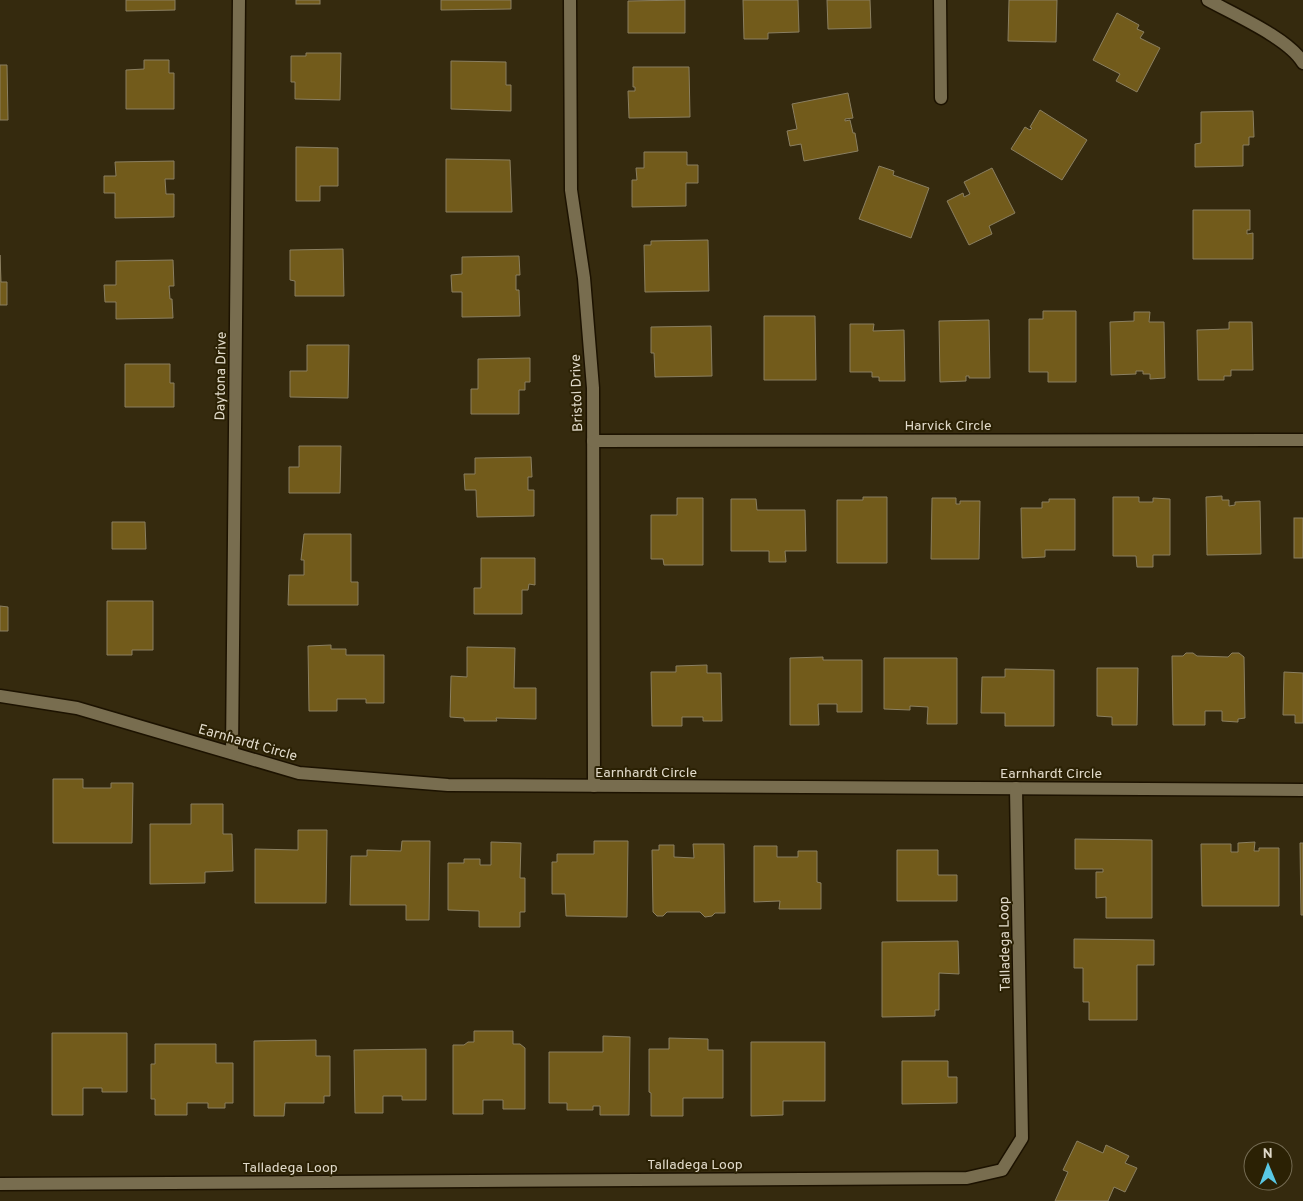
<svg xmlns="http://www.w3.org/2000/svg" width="1303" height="1201" font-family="Overpass,sans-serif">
  <rect width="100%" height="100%" fill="#352a0e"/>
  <g fill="#725b1b" stroke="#8a7f61">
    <path d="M126,0H175V10L126,11Z"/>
    <rect x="296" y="0" width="24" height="4"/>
    <path d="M441,0H511V9L441,10Z"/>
    <path d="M685,0V33H628V1Z"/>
    <path d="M743,0H798L799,32L768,33V39H744Z"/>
    <path d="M827,0H870L871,28L828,29Z"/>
    <path d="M1009,0H1057L1056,42L1008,41Z"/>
    <path d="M1117,13L1139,25L1137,29L1144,32L1140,38L1160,48L1137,92L1116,81L1120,74L1093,60Z"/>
    <path d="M306,53H341L340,100L295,99V82H291V56H306Z"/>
    <path d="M144,60H169V73H174V109H126V70L144,69Z"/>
    <path d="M451,61L506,62V85H511V111L451,109Z"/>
    <path d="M0,65H7L8,120H0Z"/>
    <path d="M633,67H689L690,117L629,118L628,91H635V87H633Z"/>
    <path d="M848,93L853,118L845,119V121L850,120L853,133H855L858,151L804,161L801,144L790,146L787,131L797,129L792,104Z"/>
    <path d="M1040,110L1087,140L1062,180L1011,149L1025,127L1030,130L1032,128L1030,127Z"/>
    <path d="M1253,111L1254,137H1249V145H1243V166L1195,167V144L1201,143V112Z"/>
    <path d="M296,147L338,148V186H320V201H296Z"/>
    <path d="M644,152H687V165H698V183H686V206L632,207V180H637L636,168H644Z"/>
    <path d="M446,159L510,160L512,212H446Z"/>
    <path d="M174,161V179H165L166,194H174V217L115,218V193H104V176H116L115,162Z"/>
    <path d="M879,166L894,171L893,175L929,188L911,238L859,219Z"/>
    <path d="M992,168L1015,213L989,226L992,234L969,245L947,201L963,193L964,197L970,194L964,182Z"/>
    <path d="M1193,210H1250V230H1247V234L1253,233V259H1193Z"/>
    <path d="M708,240L709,291L645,292L644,245H651V241Z"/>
    <path d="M343,249L344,296H295V281L290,280V250Z"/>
    <path d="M0,255L1,282H7V305H0Z"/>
    <path d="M519,256L520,275H516V290H519L520,316L462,317V292H452L451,275L462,274V257Z"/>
    <path d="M173,260L174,286H169L170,299H172L173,318L116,319V302H105L104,285H116V261Z"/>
    <path d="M1043,311H1076V382H1048V372H1029V319H1043Z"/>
    <path d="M1134,312H1150L1149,322H1164L1165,378L1150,379V374H1143V371H1136V374L1111,375L1110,322L1134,321Z"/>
    <path d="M764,316H815L816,380H764Z"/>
    <path d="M989,320L990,378H969V376H966V381L940,382L939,321Z"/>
    <path d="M1229,322H1252L1253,370H1231V376H1224V380H1198L1197,330L1229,329Z"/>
    <path d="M850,324H874L873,331L904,330L905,381H879V377H872V372H850Z"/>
    <path d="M711,326L712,376L655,377L654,353H651V327Z"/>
    <path d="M307,345H349L348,398L290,397V371H307Z"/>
    <path d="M530,358V382H525V390H519V414H471V389H478V359Z"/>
    <path d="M125,364H170V383H174V407H125Z"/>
    <path d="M299,446H341L340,493H289V467H299Z"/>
    <path d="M531,457L532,477H528V490H534V516L477,517L476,490H465L464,474H475V458Z"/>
    <path d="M1222,496V500H1229V506L1235,505V502L1260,501L1261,554L1207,555L1206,497Z"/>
    <path d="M863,497H887V563H837V500H863Z"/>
    <path d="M1113,497H1139V502H1153V498L1170,499V555H1153V567H1137L1136,556H1113Z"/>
    <path d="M677,498H703V565H664L663,559H651V515H677Z"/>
    <path d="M932,498H956V504H960V501H980L979,559H931Z"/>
    <path d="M731,499H756L757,510H805L806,551H785L786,562H769V551H731Z"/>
    <path d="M1049,499H1075V550H1045V557L1022,558L1021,508H1042V502H1049Z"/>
    <rect x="1294" y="518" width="9" height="40"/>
    <path d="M112,522H145L146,549H112Z"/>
    <path d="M304,534H351V582H358V605H288L289,575H304V560H301Z"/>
    <path d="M481,558H535V585L529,584L528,590H522V614H474V588H481Z"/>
    <path d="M107,601H153V650H132V655H107Z"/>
    <path d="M0,606L8,607V631H0Z"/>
    <path d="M331,645V649H346V655H384V703H366V699H337V711H309L308,646Z"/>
    <path d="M467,647L515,648L514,688H536V719L496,718L497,721H464V718L450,717L451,676L467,677Z"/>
    <path d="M1186,653H1193L1197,656L1228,657L1232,653H1239L1244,657L1245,718L1238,719V722L1222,721V711H1205V725H1173L1172,656H1183Z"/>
    <path d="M823,657V660H862V712H837V704H818L819,725H790V658Z"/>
    <path d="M884,658H957V724H927L928,707L910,706V710L884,709Z"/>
    <path d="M707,665V673H721L722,721H703V717H682V726H652L651,672H676V666Z"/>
    <path d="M1097,668H1138L1137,725H1112V717L1097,716Z"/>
    <path d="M1005,669L1054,670V726H1005V713H981L982,677H1005Z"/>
    <path d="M1284,672L1303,673V723H1295V715H1283Z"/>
    <path d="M53,779H83V788H111V783H133L132,843H53Z"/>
    <path d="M191,804H223V834H232L233,871L205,872V883L150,884V824H191Z"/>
    <path d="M298,830H327L326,903H255V849L298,850Z"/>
    <path d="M1075,839L1152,840V918H1106V897L1096,898V872H1103V869H1075Z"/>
    <path d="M402,841H430L429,920H406V905H350L351,856H367V850L401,851Z"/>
    <path d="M594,841H628L627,917L566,916L565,894H552V862H557V854H594Z"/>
    <path d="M491,842L521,843L520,878H525V912H520V927H479V911L448,910V863H464V859H480V865H491Z"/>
    <path d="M1255,842L1254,851H1259V848H1279V906H1202L1201,844H1231V852H1238V843Z"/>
    <path d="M1300,843H1303V915H1301Z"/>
    <path d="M693,844H724L725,913H715L712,916L705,917L700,912H667L663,916H657L653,912L652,850H659V845H674V857L694,858Z"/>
    <path d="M754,846H777V857H798V851H817V882L821,883V909H779L780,901L754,902Z"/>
    <path d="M897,850H938V875H957V901H897Z"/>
    <path d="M1074,939L1154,940V965H1137V1020H1089V1002H1083V968H1074Z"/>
    <path d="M958,941L959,974L939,973V1010H935V1016L882,1017V942Z"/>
    <path d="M474,1031H513V1044H520L525,1048V1109H503V1100H483V1114H453V1045H464L468,1042H474Z"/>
    <path d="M52,1033H127V1092H102V1088H83V1115H52Z"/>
    <path d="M603,1036L630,1037L629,1115H600V1106H593V1110H567V1103H549V1052H603Z"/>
    <path d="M669,1038L708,1039V1050H723V1098H683V1116H651V1093L649,1092V1049H669Z"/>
    <path d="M316,1040V1056H330V1096H324V1103H285L284,1116H254V1041Z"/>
    <path d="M751,1042H825V1101H783V1115L751,1116Z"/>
    <path d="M155,1044H216V1063H233V1103H225V1108H208V1103H187V1115H155V1099H151V1064H155Z"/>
    <path d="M426,1049V1100H402V1096H383V1113H355L354,1050Z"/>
    <path d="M902,1061H948V1077H957V1103L902,1104Z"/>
    <path d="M1077,1141L1103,1153L1106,1145L1129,1156L1125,1163L1137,1168L1125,1192L1114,1187L1108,1201H1055L1068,1172L1063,1170Z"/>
  </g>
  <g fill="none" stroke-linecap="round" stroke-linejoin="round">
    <g stroke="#1c1200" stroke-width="15">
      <g id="minor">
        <path d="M570,0L571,190L584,278L593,388L594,786"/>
        <path d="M940,0L941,98"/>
        <path d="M1208,0C1233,14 1290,39 1303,63"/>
        <path d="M593,441L1303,440"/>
        <path d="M0,696L77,708L299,773L448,785L1303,790"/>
        <path d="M232,753L239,0"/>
        <path d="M0,1184L967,1178L1002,1170L1022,1138L1016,788"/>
      </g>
    </g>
    <use href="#minor" stroke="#786d4f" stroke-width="12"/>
  </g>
  <g text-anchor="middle" stroke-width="4" stroke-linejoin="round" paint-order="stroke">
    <g font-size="14" fill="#e1daca" stroke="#2b2104">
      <text transform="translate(220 376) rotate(-89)" y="5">Daytona Drive</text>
      <text transform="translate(576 393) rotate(-92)" y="5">Bristol Drive</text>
      <text x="948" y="430">Harvick Circle</text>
      <text transform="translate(248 742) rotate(16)" y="5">Earnhardt Circle</text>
      <text x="646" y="777">Earnhardt Circle</text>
      <text x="1051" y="778">Earnhardt Circle</text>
      <text transform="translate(1004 944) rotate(-91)" y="5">Talladega Loop</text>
      <text x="695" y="1169">Talladega Loop</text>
      <text x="290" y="1172">Talladega Loop</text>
    </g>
  </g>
  <g transform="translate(1268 1166) rotate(359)"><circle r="24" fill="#2b2104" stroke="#746b53"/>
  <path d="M0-4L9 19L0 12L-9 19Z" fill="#59c8e4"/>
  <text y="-8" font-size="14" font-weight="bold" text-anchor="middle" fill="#e1daca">N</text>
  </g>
</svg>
